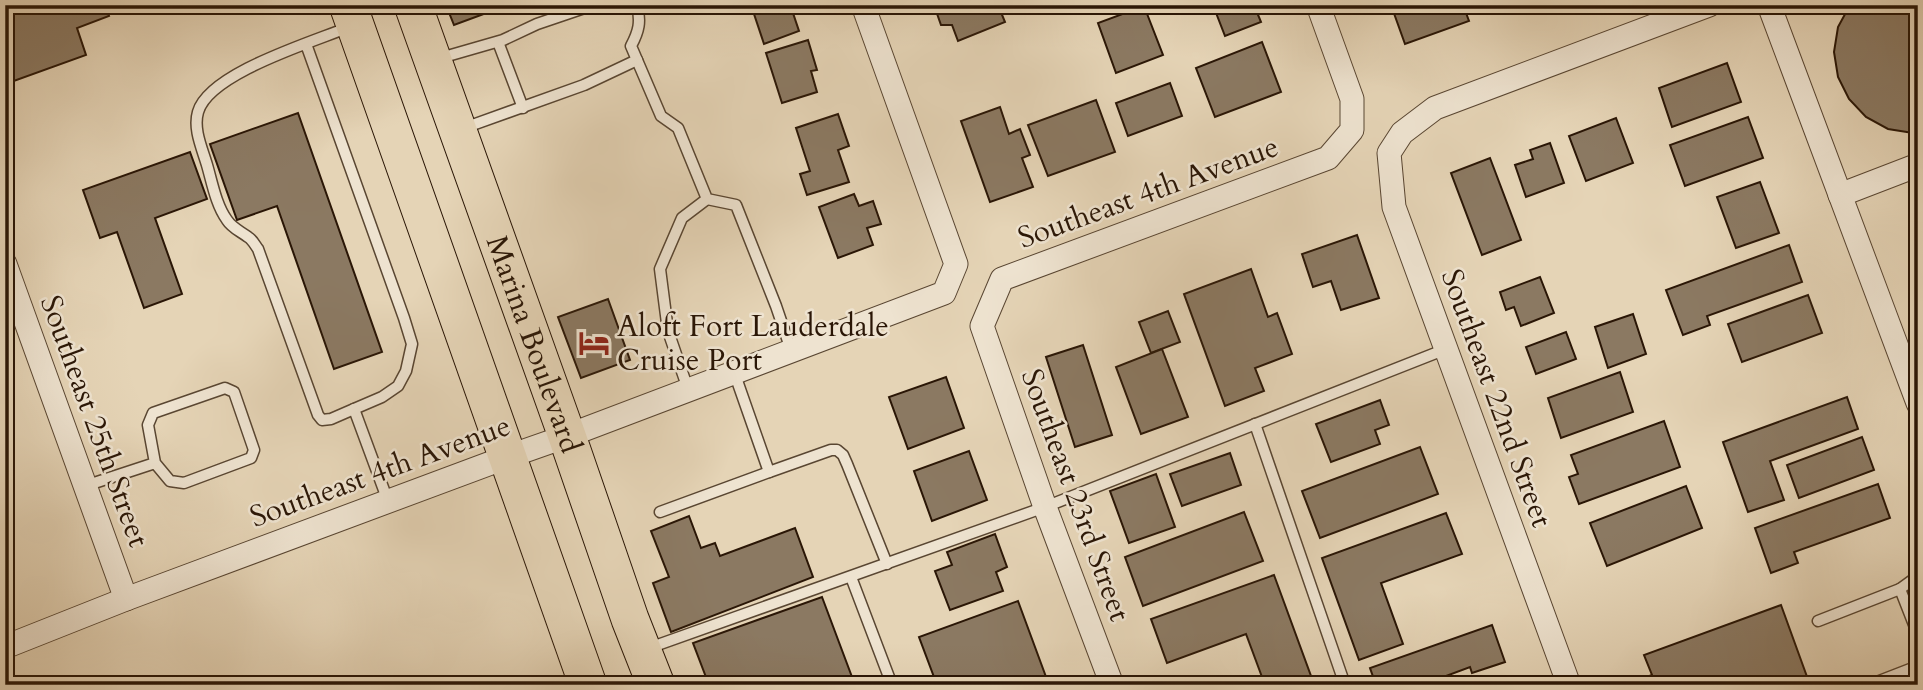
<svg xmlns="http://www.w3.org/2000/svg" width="1923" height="690" font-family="Cardo,serif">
  <rect width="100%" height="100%" fill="#e5d4b6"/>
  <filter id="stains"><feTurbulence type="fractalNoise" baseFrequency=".00286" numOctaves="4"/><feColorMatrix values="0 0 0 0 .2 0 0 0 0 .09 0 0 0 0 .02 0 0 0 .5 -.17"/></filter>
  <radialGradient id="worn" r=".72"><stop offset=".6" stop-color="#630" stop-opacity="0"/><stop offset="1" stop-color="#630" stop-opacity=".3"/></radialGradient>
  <g fill="#8b7962" stroke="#2a1606" stroke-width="2">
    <path d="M5,5H105L109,16L77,28L86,55L11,82L5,67Z"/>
    <path d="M446,5H508L454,25Z"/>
    <path d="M751,5H799L801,10L793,13L799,31L764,44Z"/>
    <path d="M934,5H998L1005,22L958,41L952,25H941Z"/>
    <path d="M1213,5H1254L1261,22L1225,36Z"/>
    <path d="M1391,5H1463L1469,21L1405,44Z"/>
    <path d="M1850,5H1918V132L1913,133L1888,129L1866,117L1849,99L1838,77L1834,52L1838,27Z"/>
    <path d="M1144,6L1163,55L1116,73L1098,23Z"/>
    <path d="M808,40L817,70L811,71L817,92L782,103L766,53Z"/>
    <path d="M1262,42L1281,92L1215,117L1196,68Z"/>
    <path d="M1727,63L1741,102L1672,127L1659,88Z"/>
    <path d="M1170,83L1182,116L1128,136L1116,103Z"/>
    <path d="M1096,100L1115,152L1048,176L1028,125Z"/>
    <path d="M1000,107L1009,134L1020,129L1030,155L1022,158L1033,187L990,202L961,121Z"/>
    <path d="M298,113L382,352L334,369L277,206L237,220L210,144Z"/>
    <path d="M838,114L849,146L838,150L849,182L807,195L800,174L810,171L796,128Z"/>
    <path d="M1748,117L1763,158L1685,186L1670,145Z"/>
    <path d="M1616,118L1633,163L1586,181L1569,136Z"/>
    <path d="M1550,143L1564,183L1526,197L1515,165L1533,159L1530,150Z"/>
    <path d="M190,152L207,199L155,218L182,294L144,308L117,232L100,238L83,190Z"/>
    <path d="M1490,158L1521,240L1482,255L1451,173Z"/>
    <path d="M1760,182L1779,233L1736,248L1717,197Z"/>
    <path d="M854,194L859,206L873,201L881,224L867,228L873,245L838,258L819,207Z"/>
    <path d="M1357,235L1379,298L1341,310L1331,281L1313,287L1302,254Z"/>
    <path d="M1789,245L1802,282L1707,316L1710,325L1683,335L1666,290Z"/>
    <path d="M1251,269L1268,317L1277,313L1292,354L1255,368L1264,391L1225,406L1184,294Z"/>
    <path d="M1540,277L1554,313L1521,326L1514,307L1506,310L1500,292Z"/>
    <path d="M1808,295L1822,333L1742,362L1728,324Z"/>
    <path d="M608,299L630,360L581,378L558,317Z"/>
    <path d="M1168,311L1180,342L1151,353L1139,322Z"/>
    <path d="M1633,314L1646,354L1608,368L1595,327Z"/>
    <path d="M1566,332L1576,359L1536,374L1526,347Z"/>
    <path d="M1083,345L1112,435L1075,447L1046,357Z"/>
    <path d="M1162,349L1188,417L1141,434L1116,367Z"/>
    <path d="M1620,372L1633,412L1561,438L1548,398Z"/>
    <path d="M946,377L964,428L908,449L889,397Z"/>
    <path d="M1847,397L1858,429L1770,461L1784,500L1748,512L1723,442Z"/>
    <path d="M1380,400L1389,425L1375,430L1380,444L1331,462L1316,424Z"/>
    <path d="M1664,421L1680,467L1579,504L1569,477L1578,474L1571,455Z"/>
    <path d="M1862,437L1874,470L1799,498L1787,465Z"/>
    <path d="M1420,447L1438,494L1320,538L1302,491Z"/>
    <path d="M969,451L987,500L932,521L914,471Z"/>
    <path d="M1230,453L1241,485L1182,506L1170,474Z"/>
    <path d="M1156,474L1175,527L1129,543L1110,491Z"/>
    <path d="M1878,484L1890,518L1794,552L1798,563L1771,573L1755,528Z"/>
    <path d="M1686,486L1702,528L1607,566L1590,523Z"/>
    <path d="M1244,512L1263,561L1143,606L1125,557Z"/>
    <path d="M1446,513L1462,554L1381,583L1403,644L1359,660L1322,558Z"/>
    <path d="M689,516L701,548L715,543L720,556L795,528L813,577L671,632L653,583L669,577L651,531Z"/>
    <path d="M995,534L1007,567L996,572L1003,591L950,610L935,571L952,565L947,552Z"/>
    <path d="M1274,575L1311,676L1287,685H1265L1246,634L1167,663L1151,619Z"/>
    <path d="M822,597L855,685H709L693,643Z"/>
    <path d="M1018,601L1049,685H937L919,637Z"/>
    <path d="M1781,605L1810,685H1626L1652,675L1644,655Z"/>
    <path d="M1492,625L1505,662L1472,673L1470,667L1422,685H1376L1370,668Z"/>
  </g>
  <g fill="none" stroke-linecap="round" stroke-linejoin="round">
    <g stroke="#594632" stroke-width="13">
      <g id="service">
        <path d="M637,5C641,22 639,31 631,46L661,116L678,128L707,199L736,205L776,306L791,350"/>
        <path d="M498,42L523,108"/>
        <path d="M306,44L404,318L412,344L406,371L398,386L382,397L354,409L331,419L322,420L318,415L258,249C255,245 252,239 248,237C240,231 232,228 227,220C216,205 212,182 207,165C202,148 193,129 198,112C209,73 313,42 349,27"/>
        <path d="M437,59L503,40L537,24L593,5"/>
        <path d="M464,128L584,85L637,60"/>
        <path d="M688,389L668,331L660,269L682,218L707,199"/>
        <path d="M354,409L388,501"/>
        <path d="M1255,424L1345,685"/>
        <path d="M769,472L831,450H837L843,455L847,464L887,564"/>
        <path d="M85,486L155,463L170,481L184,483L251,458L254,450L234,392L225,388L153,413L148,425L155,463"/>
        <path d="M660,512L769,472L734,372"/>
        <path d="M851,577L892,685"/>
        <path d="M1900,589L1918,635"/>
        <path d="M1818,621L1900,589L1918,576"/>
        <path d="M649,648L1045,507L1446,349"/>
        <path d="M1869,685L1918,666"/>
      </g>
    </g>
    <g stroke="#594632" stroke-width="25">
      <g id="minor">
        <path d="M1769,5L1918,403"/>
        <path d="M1840,195L1918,165"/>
        <path d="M5,264L126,599"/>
        <path d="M5,647L126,599L507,457L567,436L944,293L956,264L863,5"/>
        <path d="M1112,685L1045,507L982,326L1002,279L1328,158L1352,130V99L1318,5"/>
        <path d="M1569,685L1394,207L1389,153L1402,133L1435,108L1709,5"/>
      </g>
    </g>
    <g stroke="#2a1606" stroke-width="39">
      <g id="primary">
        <path d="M348,5L588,685"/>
        <path id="s1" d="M413,5L567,436L630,619L656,685"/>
      </g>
    </g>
    <use href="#service" stroke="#eee3d0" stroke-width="10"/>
    <use href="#minor" stroke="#eee3d0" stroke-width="23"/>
    <use href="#primary" stroke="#e5d4b6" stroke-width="37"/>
  </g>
  <defs>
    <g id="hotel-bare" transform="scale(2.415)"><path d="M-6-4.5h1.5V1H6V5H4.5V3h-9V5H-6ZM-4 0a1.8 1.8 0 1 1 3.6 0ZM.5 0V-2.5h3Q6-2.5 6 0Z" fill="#8f2418" stroke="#eee3d0" stroke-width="2.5" paint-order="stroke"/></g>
  </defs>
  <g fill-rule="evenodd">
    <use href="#hotel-bare" x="594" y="343"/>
  </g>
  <g text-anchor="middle" stroke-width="5" stroke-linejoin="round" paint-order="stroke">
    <g font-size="30" fill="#2a1606" stroke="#eee3d0">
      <text transform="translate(1148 192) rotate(-20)" y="10">Southeast 4th Avenue</text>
      <text dy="10" stroke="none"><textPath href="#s1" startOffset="360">Marina Boulevard</textPath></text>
      <text transform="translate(1497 398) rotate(70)" y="10">Southeast 22nd Street</text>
      <text transform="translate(95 421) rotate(70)" y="10">Southeast 25th Street</text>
      <text transform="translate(380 471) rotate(-20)" y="10">Southeast 4th Avenue</text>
      <text transform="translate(1076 495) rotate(70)" y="10">Southeast 23rd Street</text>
    </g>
    <g font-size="30" fill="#2a1606" stroke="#eee3d0" text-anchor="start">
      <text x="617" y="336">Aloft Fort Lauderdale<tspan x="617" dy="34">Cruise Port</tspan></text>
    </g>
  </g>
  <rect width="1923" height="690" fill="none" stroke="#e5d4b6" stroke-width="28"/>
  <rect x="7" y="7" width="1909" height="676" fill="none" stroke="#2a1606" stroke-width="3.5"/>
  <rect x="14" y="14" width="1895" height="662" fill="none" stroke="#2a1606" stroke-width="2"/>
  <rect width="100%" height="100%" filter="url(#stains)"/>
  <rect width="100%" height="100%" fill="url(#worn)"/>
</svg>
